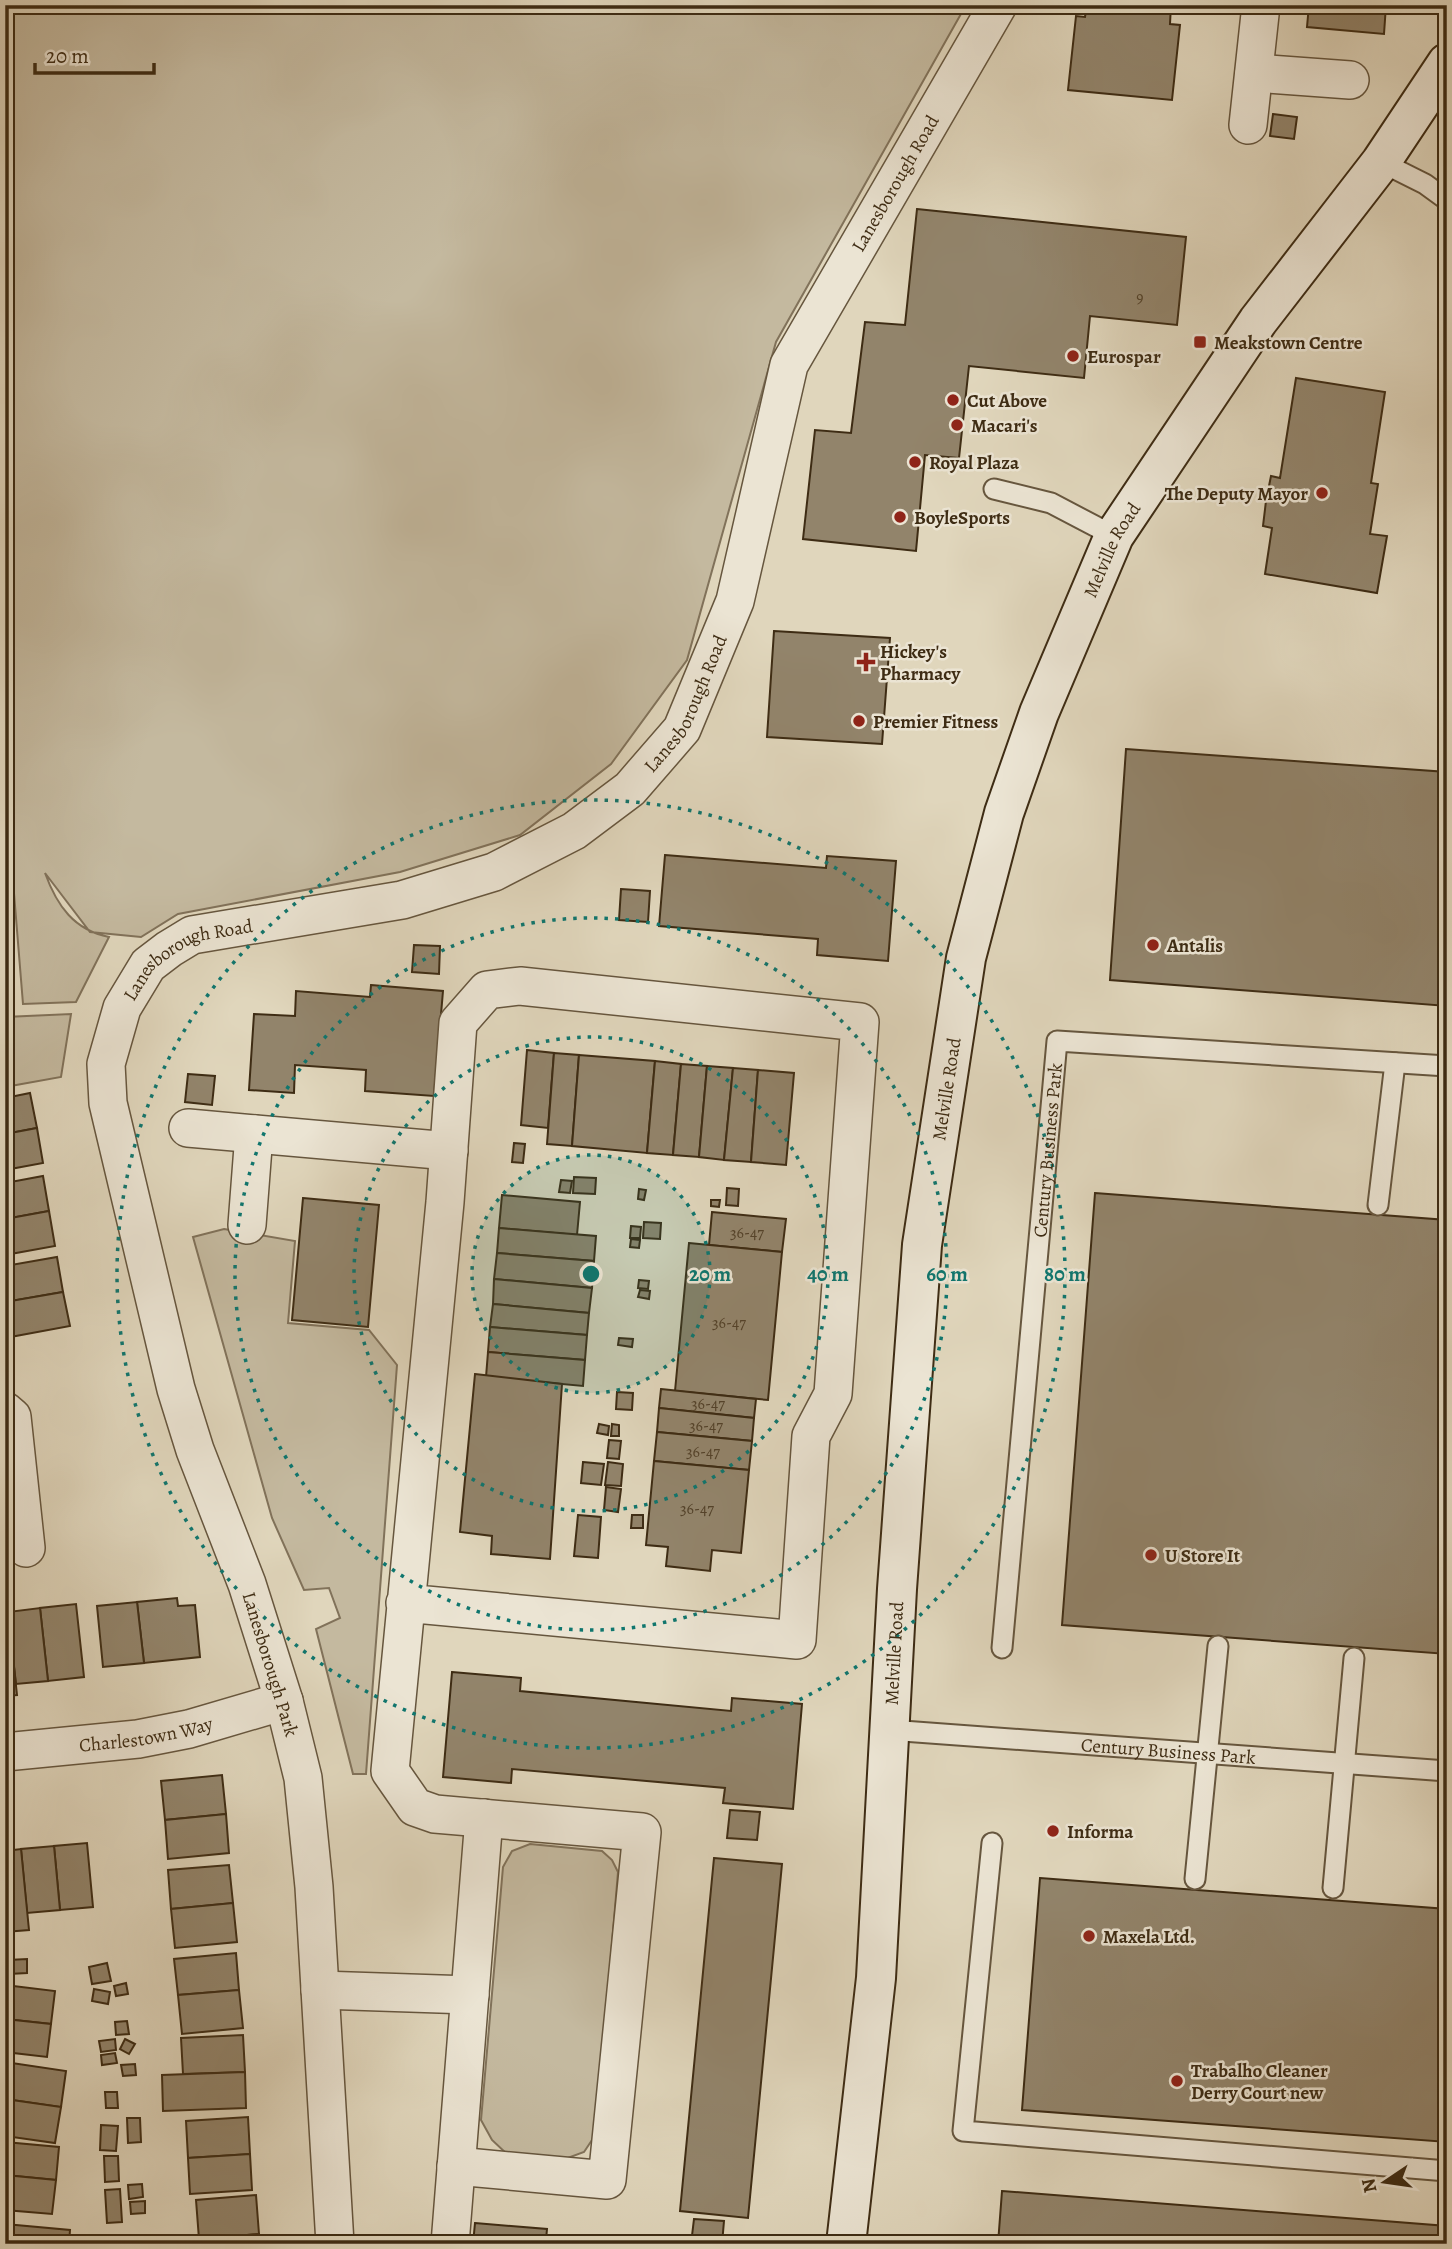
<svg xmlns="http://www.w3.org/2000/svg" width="1452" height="2249" font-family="Alegreya,serif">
  <rect width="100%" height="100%" fill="#e0d6bc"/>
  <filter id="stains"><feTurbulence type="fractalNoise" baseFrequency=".00286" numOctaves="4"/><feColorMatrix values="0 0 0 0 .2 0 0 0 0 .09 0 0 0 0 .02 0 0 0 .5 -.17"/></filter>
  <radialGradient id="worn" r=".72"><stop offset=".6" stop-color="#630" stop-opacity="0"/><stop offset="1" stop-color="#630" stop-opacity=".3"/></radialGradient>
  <g fill="#c4b99f" stroke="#81725a" stroke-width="2">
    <path d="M5,5H966L776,342L687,660L611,764L520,835L400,872L178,914L141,937L90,932L45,873C57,906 74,930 109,937L76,1002L23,1004L13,881L5,852Z"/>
    <path d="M71,1014L61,1077L5,1087V1017Z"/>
    <path d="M224,1229L295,1241L288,1323L369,1330L397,1365L366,1774H353L316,1629L340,1618L329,1588L304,1590L272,1518L193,1237Z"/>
    <path d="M530,1844L602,1851L612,1860L618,1872L596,2134L584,2152L565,2159L508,2155L492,2140L481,2120L503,1867L512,1851Z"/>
  </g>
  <g fill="#92846b" stroke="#3e2c14" stroke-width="2">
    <path d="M1087,5H1171L1170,24L1180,25L1172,100L1068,90L1076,16L1085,17Z"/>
    <path d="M1309,5H1386L1384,34L1307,27Z"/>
    <path d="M1273,114L1297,117L1294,139L1270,136Z"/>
    <path d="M917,209L1186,237L1177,325L1090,316L1084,378L969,366L959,458L925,455L916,551L803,539L815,430L851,433L865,322L905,325Z"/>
    <path d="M1296,378L1385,392L1371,483L1378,484L1370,534L1387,536L1377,593L1265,574L1272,528L1263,526L1266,501L1271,476L1280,478Z"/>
    <path d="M774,631L890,638L882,744L767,737Z"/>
    <path d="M1126,749L1447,772V1006L1110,980Z"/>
    <path d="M665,855L826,868L827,856L896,861L888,961L817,955L818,939L659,926Z"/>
    <path d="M621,889L650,891L648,922L619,920Z"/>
    <path d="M414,945L440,946L439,974L412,972Z"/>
    <path d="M371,985L443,991L434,1096L365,1091L366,1070L295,1065L294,1093L249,1090L254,1014L295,1016L296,991L370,997Z"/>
    <path d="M527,1050L554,1053L548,1128L521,1125Z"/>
    <path d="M554,1053L579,1055L572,1146L547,1144Z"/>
    <path d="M579,1055L655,1061L647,1153L572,1146Z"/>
    <path d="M655,1061L681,1064L673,1155L647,1153Z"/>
    <path d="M681,1064L707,1066L699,1157L673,1155Z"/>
    <path d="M707,1066L733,1068L724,1160L699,1157Z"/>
    <path d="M733,1068L758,1070L751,1162L724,1160Z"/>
    <path d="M758,1070L794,1073L786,1165L751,1162Z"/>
    <path d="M188,1074L215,1076L212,1105L185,1102Z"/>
    <path d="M30,1093L37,1128L5,1134V1098Z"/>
    <path d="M37,1128L43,1163L5,1170V1134Z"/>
    <path d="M514,1143L525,1144L523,1163L512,1162Z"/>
    <path d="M43,1176L49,1211L5,1219V1183Z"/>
    <path d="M574,1177L596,1178L595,1194L573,1193Z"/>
    <path d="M561,1180L572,1181L570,1193L559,1192Z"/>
    <path d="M727,1188L739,1189L738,1206L726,1205Z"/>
    <path d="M639,1189L646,1190L644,1200L638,1199Z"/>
    <path d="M1095,1193L1447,1220V1654L1062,1625Z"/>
    <path d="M502,1195L580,1202L577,1235L499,1228Z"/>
    <path d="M303,1198L379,1205L368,1327L292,1320Z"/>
    <path d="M711,1200H720L719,1207L711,1206Z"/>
    <path d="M49,1211L55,1246L5,1255V1219Z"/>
    <path d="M712,1212L786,1219L782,1252L709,1245Z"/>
    <path d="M644,1222L661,1223L660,1239L643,1238Z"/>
    <path d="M631,1226L641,1227L640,1238H630Z"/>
    <path d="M499,1228L596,1236L594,1261L497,1253Z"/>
    <path d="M631,1239L640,1240L639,1248L630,1247Z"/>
    <path d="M689,1243L782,1252L768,1400L675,1391Z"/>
    <path d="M497,1253L594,1261L592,1288L494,1279Z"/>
    <path d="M57,1257L63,1292L5,1302V1266Z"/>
    <path d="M494,1279L592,1288L589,1313L493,1304Z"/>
    <path d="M639,1280L649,1281L648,1289L638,1288Z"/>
    <path d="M640,1290L650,1291L649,1299L638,1297Z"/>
    <path d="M63,1292L70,1326L5,1338V1302Z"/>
    <path d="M493,1304L589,1313L587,1335L490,1327Z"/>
    <path d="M490,1327L587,1335L585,1360L488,1352Z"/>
    <path d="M619,1338L633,1339L632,1347L618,1345Z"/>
    <path d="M488,1352L585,1360L583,1386L486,1377Z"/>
    <path d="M475,1374L562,1384L550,1559L491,1554L492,1536L460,1532Z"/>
    <path d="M661,1389L756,1399L754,1418L659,1408Z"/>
    <path d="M617,1392L633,1393L632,1410L616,1409Z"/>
    <path d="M659,1408L754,1418L752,1441L657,1432Z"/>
    <path d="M599,1424L609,1426L608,1435L597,1433Z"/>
    <path d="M612,1424L619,1425V1436H611Z"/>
    <path d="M657,1432L752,1441L749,1470L654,1461Z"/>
    <path d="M609,1440L621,1441L619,1459L607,1458Z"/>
    <path d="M654,1461L749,1470L741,1553L712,1550L710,1571L666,1566L668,1547L646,1545Z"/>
    <path d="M583,1462L604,1464L601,1485L581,1483Z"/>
    <path d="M608,1462L623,1464L621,1486L605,1485Z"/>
    <path d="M606,1487L621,1489L618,1512L604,1510Z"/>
    <path d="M578,1515L601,1517L598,1558L574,1556Z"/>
    <path d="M632,1515H643V1528H631Z"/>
    <path d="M177,1598L178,1606L195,1605L200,1657L144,1663L137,1602Z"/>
    <path d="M137,1602L144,1663L103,1667L97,1606Z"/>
    <path d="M76,1604L84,1677L48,1681L40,1608Z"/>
    <path d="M40,1608L48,1681L16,1684L8,1612Z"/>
    <path d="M9,1621L17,1695L5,1696V1622Z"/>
    <path d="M452,1672L521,1678L520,1691L731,1711L732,1698L802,1704L793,1809L723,1803L725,1788L512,1769L511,1783L443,1777Z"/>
    <path d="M222,1775L226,1814L165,1820L161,1781Z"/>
    <path d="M730,1810L760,1812L757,1840L727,1838Z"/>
    <path d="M226,1814L229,1853L168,1859L165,1820Z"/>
    <path d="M87,1843L93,1907L60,1910L54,1846Z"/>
    <path d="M54,1846L60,1910L27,1913L21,1849Z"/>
    <path d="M21,1849L29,1930L5,1932V1851Z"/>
    <path d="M714,1858L782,1864L748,2218L680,2211Z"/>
    <path d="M229,1865L233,1903L171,1909L168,1870Z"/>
    <path d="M1040,1878L1447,1909V2142L1022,2110Z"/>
    <path d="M233,1903L237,1942L175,1948L171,1909Z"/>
    <path d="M236,1953L239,1990L178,1995L174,1959Z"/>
    <path d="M27,1959V1973L9,1974L8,1960Z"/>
    <path d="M107,1963L111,1981L92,1984L89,1967Z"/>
    <path d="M126,1983L128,1994L116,1996L114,1986Z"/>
    <path d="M5,1985L55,1991L51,2024L5,2019Z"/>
    <path d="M94,1989L110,1992L108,2004L92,2001Z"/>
    <path d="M239,1990L243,2028L182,2034L178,1995Z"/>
    <path d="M5,2019L51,2024L47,2057L5,2052Z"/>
    <path d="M127,2021L129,2034L116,2035L115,2022Z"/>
    <path d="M243,2035L245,2072L183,2074L181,2038Z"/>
    <path d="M115,2039L116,2050L101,2052L99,2041Z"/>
    <path d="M125,2039L135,2044L129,2054L120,2049Z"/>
    <path d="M115,2053L117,2063L102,2065L101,2055Z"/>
    <path d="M5,2062L66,2071L61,2107L5,2099Z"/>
    <path d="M135,2064L136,2075L123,2076L121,2065Z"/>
    <path d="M245,2072L246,2108L163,2111L162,2075Z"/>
    <path d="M105,2092H117L118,2108H106Z"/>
    <path d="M5,2099L61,2107L55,2143L5,2136Z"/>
    <path d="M248,2117L250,2154L188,2158L186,2121Z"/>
    <path d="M127,2118H140L141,2142L128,2143Z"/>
    <path d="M101,2125L118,2126L116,2151L100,2150Z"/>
    <path d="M5,2142L59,2147L56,2180L5,2175Z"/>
    <path d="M250,2154L252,2190L190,2194L188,2158Z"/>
    <path d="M104,2156H118L119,2181L105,2182Z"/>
    <path d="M5,2175L56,2180L52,2214L5,2210Z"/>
    <path d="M142,2184L143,2197L129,2199L128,2185Z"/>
    <path d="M120,2189L122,2222L107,2223L105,2190Z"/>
    <path d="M1002,2191L1447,2226V2244H998Z"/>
    <path d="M256,2195L259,2234L199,2239L196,2200Z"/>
    <path d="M145,2201V2213L131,2214L130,2202Z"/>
    <path d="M694,2219L724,2221L722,2244H691Z"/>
    <path d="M475,2223L547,2229L546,2240L588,2244H473Z"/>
    <path d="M5,2224L70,2230L69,2244H5Z"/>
    <path d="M259,2234L260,2244H199V2239Z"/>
  </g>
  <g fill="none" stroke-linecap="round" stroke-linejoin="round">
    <g stroke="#66563e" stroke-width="23">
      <g id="lane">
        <path d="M1381,162L1425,184L1447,200"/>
        <path d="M994,489L1051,503L1114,536"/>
        <path d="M1378,1205L1395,1063"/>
        <path id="s1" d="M1002,1648L1057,1041L1447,1066"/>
        <path id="s2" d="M889,1730L1447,1771"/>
        <path d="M992,1843L963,2131L1447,2171"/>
        <path d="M1195,1879L1218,1646"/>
        <path d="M1333,1888L1354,1658"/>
      </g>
    </g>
    <g stroke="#66563e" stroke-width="40">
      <g id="street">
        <path d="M1254,73L1350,80"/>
        <path d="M1248,125L1261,5"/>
        <path d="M188,1128L449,1151"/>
        <path d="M247,1225L254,1134"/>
        <path d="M5,1411L12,1417L26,1548"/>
        <path d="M405,1603L797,1640L811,1436L833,1394L860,1022L520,986L487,990L458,1023L445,1202L390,1771L415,1807L435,1814L642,1832L607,2180L456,2166"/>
        <path id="s3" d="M5,1752L138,1739L189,1729L284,1701"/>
        <path d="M320,1990L470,1995"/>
        <path id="s4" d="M335,2244L314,1887L303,1778L284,1701L247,1584L195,1450L176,1389L108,1103L106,1064L122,1008L148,965L169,949L192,935L402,900L494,872L574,831L630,789L682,729L735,601L789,365L998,5"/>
        <path d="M450,2244L484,1818"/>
      </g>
    </g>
    <g stroke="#3e2c14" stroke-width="42">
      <g id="secondary">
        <path id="s5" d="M846,2244L876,1978L897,1589L922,1245L966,958L1004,813L1039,713L1114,536L1258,321L1381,162L1447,63"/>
      </g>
    </g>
    <use href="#lane" stroke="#ebe4d3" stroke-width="19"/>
    <use href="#street" stroke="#ebe4d3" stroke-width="37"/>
    <use href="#secondary" stroke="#ebe4d3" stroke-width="38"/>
  </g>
  <circle cx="591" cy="1274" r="119" fill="#0f766e" fill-opacity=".12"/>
  <g fill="none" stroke="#0f766e" stroke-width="3.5" stroke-dasharray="3.5 7">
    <circle cx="591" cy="1274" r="119"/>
    <circle cx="591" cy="1274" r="237"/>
    <circle cx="591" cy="1274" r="356"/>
    <circle cx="591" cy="1274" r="474"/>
  </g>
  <g fill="#8f2418" stroke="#ebe4d3" stroke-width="2.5">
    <rect x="1193" y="335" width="14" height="14" rx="3.5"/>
    <circle cx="1073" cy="356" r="7"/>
    <circle cx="953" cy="400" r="7"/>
    <circle cx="957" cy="425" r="7"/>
    <circle cx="915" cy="462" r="7"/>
    <circle cx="1322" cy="493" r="7"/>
    <circle cx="900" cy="517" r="7"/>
    <path d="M862.5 651.5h7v7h7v7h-7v7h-7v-7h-7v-7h7z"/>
    <circle cx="859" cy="721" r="7"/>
    <circle cx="1153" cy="945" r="7"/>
    <circle cx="1151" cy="1555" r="7"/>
    <circle cx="1053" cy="1831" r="7"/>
    <circle cx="1089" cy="1936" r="7"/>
    <circle cx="1177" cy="2081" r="7"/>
  </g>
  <g text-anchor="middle" stroke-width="5" stroke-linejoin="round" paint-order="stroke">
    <g font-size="16" fill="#53422a">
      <text x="1140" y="303">9</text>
      <text x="747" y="1238">36-47</text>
      <text x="729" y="1328">36-47</text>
      <text x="708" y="1409">36-47</text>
      <text x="706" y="1431">36-47</text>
      <text x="703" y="1457">36-47</text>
      <text x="697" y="1514">36-47</text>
    </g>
    <g font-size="19" fill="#3e2c14" stroke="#ebe4d3">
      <text dy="7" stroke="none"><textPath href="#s4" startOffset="2511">Lanesborough Road</textPath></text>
      <text dy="7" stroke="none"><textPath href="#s5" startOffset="1727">Melville Road</textPath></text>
      <text dy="7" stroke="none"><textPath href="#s4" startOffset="1944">Lanesborough Road</textPath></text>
      <text dy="7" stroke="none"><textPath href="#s4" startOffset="1356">Lanesborough Road</textPath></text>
      <text dy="7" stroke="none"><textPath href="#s5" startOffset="1160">Melville Road</textPath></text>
      <text dy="7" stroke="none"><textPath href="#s1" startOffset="500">Century Business Park</textPath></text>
      <text dy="7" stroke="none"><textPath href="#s5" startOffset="593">Melville Road</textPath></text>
      <text transform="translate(271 1664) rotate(73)" y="7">Lanesborough Park</text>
      <text dy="7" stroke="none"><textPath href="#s3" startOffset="142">Charlestown Way</textPath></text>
      <text dy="7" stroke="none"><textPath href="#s2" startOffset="280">Century Business Park</textPath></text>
    </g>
    <g font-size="19" font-weight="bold" fill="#3e2c14" stroke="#ebe4d3" text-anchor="start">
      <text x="1214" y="349">Meakstown Centre</text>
      <text x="1087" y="363">Eurospar</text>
      <text x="967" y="407">Cut Above</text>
      <text x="971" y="432">Macari's</text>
      <text x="929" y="469">Royal Plaza</text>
      <text x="1308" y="500" text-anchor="end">The Deputy Mayor</text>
      <text x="914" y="524">BoyleSports</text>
      <text x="880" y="658">Hickey's<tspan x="880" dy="22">Pharmacy</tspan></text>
      <text x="873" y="728">Premier Fitness</text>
      <text x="1167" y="952">Antalis</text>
      <text x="1165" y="1562">U Store It</text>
      <text x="1067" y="1838">Informa</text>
      <text x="1103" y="1943">Maxela Ltd.</text>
      <text x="1191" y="2077">Trabalho Cleaner<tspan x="1191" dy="22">Derry Court new</tspan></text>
    </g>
  </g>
  <circle cx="591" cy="1274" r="10" fill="#0f766e" stroke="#ebe4d3" stroke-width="3.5"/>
  <g font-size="21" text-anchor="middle" font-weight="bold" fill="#0f766e" stroke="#ebe4d3" stroke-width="5" stroke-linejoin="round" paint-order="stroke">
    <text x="710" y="1281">20 m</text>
    <text x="828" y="1281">40 m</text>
    <text x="947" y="1281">60 m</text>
    <text x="1065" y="1281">80 m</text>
  </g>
  <rect width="1452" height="2249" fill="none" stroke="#e0d6bc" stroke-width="28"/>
  <rect x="7" y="7" width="1438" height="2235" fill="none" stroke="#3e2c14" stroke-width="3.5"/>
  <rect x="14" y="14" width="1424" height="2221" fill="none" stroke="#3e2c14" stroke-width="2"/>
  <g transform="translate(1385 2182) rotate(257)" stroke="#ebe4d3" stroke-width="5" paint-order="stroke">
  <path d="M0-5L12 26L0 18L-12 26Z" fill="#3e2c14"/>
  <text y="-10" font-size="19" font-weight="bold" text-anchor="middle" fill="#3e2c14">N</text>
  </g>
  <path d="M35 63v10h119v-10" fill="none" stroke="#3e2c14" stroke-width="3.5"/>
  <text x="46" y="63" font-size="21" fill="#3e2c14" stroke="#ebe4d3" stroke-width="5" paint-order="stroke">20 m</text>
  <rect width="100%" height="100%" filter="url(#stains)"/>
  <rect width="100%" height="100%" fill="url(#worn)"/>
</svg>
